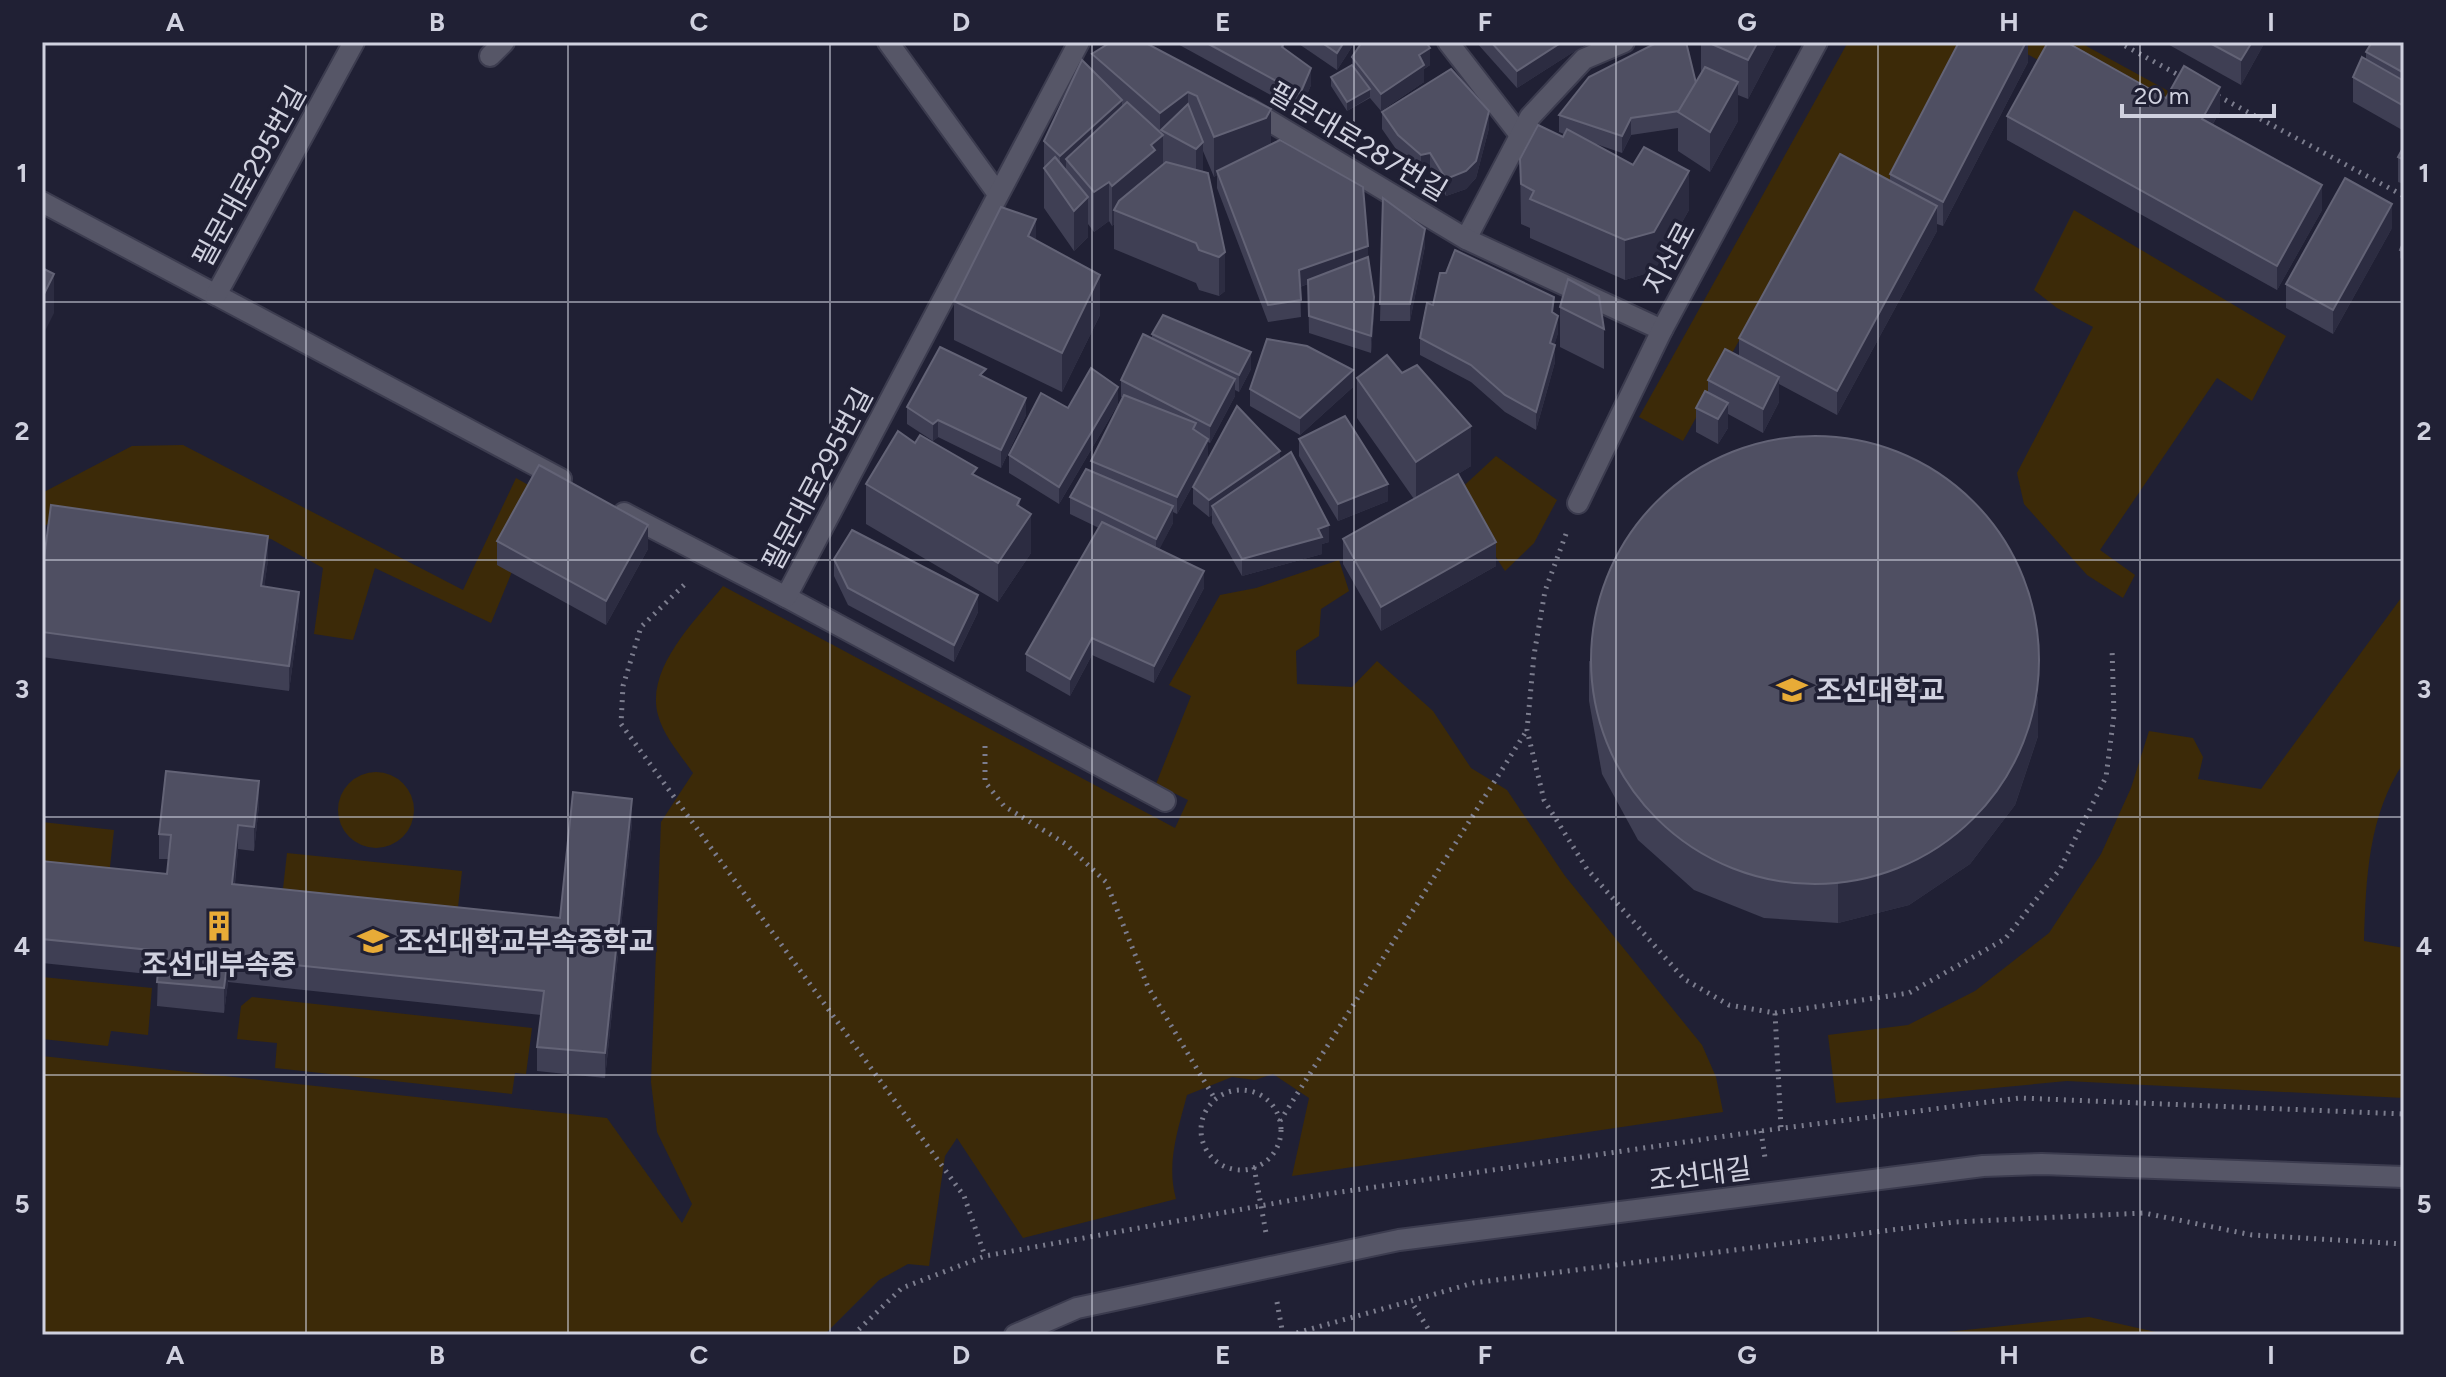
<svg xmlns="http://www.w3.org/2000/svg" width="2446" height="1377" font-family="Figtree,'Noto Sans KR',sans-serif">
  <rect width="100%" height="100%" fill="#202034"/>
  <g fill="#3c2a08">
    <path d="M1848,42H1969L1885,192L1837,165L1683,441L1639,417Z"/>
    <path d="M2005,42H2079L2172,93L2164,108L2040,61Z"/>
    <path d="M2074,210L2286,336L2252,401L2217,378L2100,550L2135,575L2123,598L2087,575L2024,504L2017,473L2093,327L2057,308L2034,290Z"/>
    <path d="M183,445L463,590L516,478L544,494L491,623L375,568L353,640L314,634L323,568L271,539L56,520L42,527V493L132,446Z"/>
    <path d="M1496,456L1557,500L1534,543L1505,571L1455,494Z"/>
    <path d="M1339,560L1349,591L1321,609L1319,636L1296,651L1297,684L1352,687L1377,661L1433,711L1471,768L1507,790L1565,876L1702,1045L1716,1077L1723,1112L1292,1176L1309,1098L1273,1074L1255,1080L1232,1077L1187,1095C1178,1130 1166,1163 1176,1199L1023,1238L957,1138L945,1156L929,1266L908,1264L879,1280L824,1335H42V1056L607,1118L682,1223L692,1204L657,1132L651,1082L661,822L693,773C680,754 664,737 658,715C645,668 697,619 723,586L1175,828L1188,800L1156,784L1191,696L1169,685L1220,595L1256,588Z"/>
    <path d="M2404,594V762C2368,816 2366,878 2364,941L2404,948V1098L2067,1081L1836,1103L1828,1035L1908,1025L1975,991L2049,933L2101,854L2131,788L2149,731L2193,738L2203,757L2198,779L2261,789Z"/>
    <circle cx="376" cy="810" r="38"/>
    <path d="M42,822L114,830L109,876L42,869Z"/>
    <path d="M287,853L462,871L458,907L283,889Z"/>
    <path d="M42,977L152,988L148,1035L111,1031L108,1046L42,1039Z"/>
    <path d="M252,997L532,1028L526,1074L515,1073L512,1094L275,1068L277,1043L237,1039L241,1006Z"/>
    <path d="M2089,1317L2169,1335H1918Z"/>
  </g>
  <g fill="none" stroke-linecap="round" stroke-linejoin="round">
    <g stroke="#3c3c4f" stroke-width="24">
      <g id="lane">
        <path d="M1448,42L1520,135"/>
        <path d="M1466,239L1530,117L1584,59L1624,42"/>
        <path d="M786,597L1165,801"/>
      </g>
    </g>
    <g stroke="#3c3c4f" stroke-width="24">
      <g id="street">
        <path d="M888,42L998,194"/>
        <path d="M490,56L504,42"/>
        <path d="M1248,108L1466,239L1662,330"/>
        <path d="M42,202L561,479"/>
        <path d="M216,295L354,42"/>
        <path d="M1578,503L1662,330L1817,42"/>
        <path d="M624,513L786,597L1079,42"/>
        <path d="M1015,1335L1077,1308L1399,1240L1983,1166L2042,1164L2404,1177"/>
      </g>
    </g>
    <g stroke="#7c7d8e" stroke-width="5" stroke-dasharray="2 6" stroke-linecap="butt">
      <path d="M2118,42L2184,78"/>
      <path d="M2218,96L2404,196"/>
      <path d="M1566,534L1545,591L1534,655L1527,730L1544,800L1587,869L1684,979L1729,1005L1775,1013L1781,1128"/>
      <path d="M684,585L641,627L623,686L621,724L964,1196L985,1256"/>
      <path d="M985,746V782L1004,806L1066,844L1106,882L1148,987L1215,1099"/>
      <path d="M1775,1013L1909,993L2005,939L2060,869L2106,777L2114,715L2112,648"/>
      <circle cx="1241" cy="1130" r="40"/>
      <path d="M1280,1121L1527,730"/>
      <path d="M1761,1131L1765,1158"/>
      <path d="M1254,1167L1266,1233"/>
      <path d="M1277,1302L1283,1335"/>
      <path d="M853,1335L902,1288L985,1256L1320,1195L1761,1131L2020,1098L2404,1114"/>
      <path d="M1289,1335L1411,1301"/>
      <path d="M1432,1335L1411,1301L1473,1283L1955,1222L2144,1213L2252,1235L2404,1244"/>
    </g>
    <use href="#lane" stroke="#565667" stroke-width="20"/>
    <use href="#street" stroke="#565667" stroke-width="20"/>
  </g>
  <g fill="#3f3f54">
    <path d="M1144,42L1271,145L1368,257L1374,314L1371,353L1309,333L1308,284L1300,287L1301,317L1268,322L1217,188V175L1214,177L1203,151V171L1208,173L1225,291L1219,296L1199,290L1196,283L1114,249V224L1112,226L1109,221L1094,232L1088,224V237L1074,251L1044,208V141L1092,69V54Z"/>
    <path d="M1174,42H1284V48L1311,85L1300,111Z"/>
    <path d="M1296,42H1355L1337,70Z"/>
    <path d="M1476,42H1589L1517,88Z"/>
    <path d="M1701,42H1778L1748,99L1738,95V121L1710,172L1678,151V128L1631,135L1622,153L1596,144L1689,210L1654,271L1625,280L1530,238V228L1521,224L1520,159L1563,137L1564,134L1559,132V115L1696,83L1701,74Z"/>
    <path d="M2028,42V62L1943,226L1937,224V231L1837,415L1779,384V402L1763,433L1728,414V428L1718,444L1696,432V408L1708,392V380L1739,356V338L1890,181V174Z"/>
    <path d="M2164,42H2265L2241,85Z"/>
    <path d="M2404,42V131L2353,102V77L2366,60V52Z"/>
    <path d="M1352,57L1430,65L1424,69V82L1381,111L1370,98L1347,111L1331,86V77L1352,65Z"/>
    <path d="M2166,98L2220,111L2213,124L2322,210L2277,290L2007,140V116Z"/>
    <path d="M1382,112L1489,128L1476,178L1466,189L1446,196L1430,170L1421,172L1398,152L1382,129Z"/>
    <path d="M2404,146V184L2398,182V157Z"/>
    <path d="M1383,198L1425,246L1410,321H1380Z"/>
    <path d="M2392,228L2333,334L2286,308V284Z"/>
    <path d="M1036,240L1100,315L1062,392L954,340V301Z"/>
    <path d="M2404,241V261L2400,258V250Z"/>
    <path d="M1433,305L1554,313L1558,333L1554,345L1555,362L1536,430L1505,412L1471,382L1420,355V338Z"/>
    <path d="M1560,307L1604,329V369L1560,347Z"/>
    <path d="M1152,334L1251,369L1239,392L1235,390V396L1210,443L1208,442V457L1177,514L1173,512V523L1159,549L1204,588L1154,683L1092,655L1070,696L1026,671V654L1099,528L1070,514V497L1091,471V461L1123,398L1121,397V380L1152,338Z"/>
    <path d="M986,378L1026,415L1001,468L938,437L933,441L907,424V407Z"/>
    <path d="M1357,378L1471,466L1458,474L1496,566L1381,631L1343,564V539L1414,499L1357,418Z"/>
    <path d="M1353,387L1300,435L1250,406V389Z"/>
    <path d="M1118,404L1059,504L1009,473V455L1068,408Z"/>
    <path d="M1299,439L1388,501L1338,521L1299,456Z"/>
    <path d="M915,443L977,477L1020,507L1031,553L998,602L866,524V484Z"/>
    <path d="M1280,460L1329,542L1322,544V554L1242,576L1212,523V515L1209,517L1193,504V487Z"/>
    <path d="M497,541L648,549L606,625L497,565Z"/>
    <path d="M834,559L978,612L954,662L848,605L834,576Z"/>
    <path d="M268,560L264,587L299,617L289,691L42,657V574Z"/>
    <path d="M1589,661L2038,736L2015,805L1970,864L1909,905L1838,923L1764,918L1694,890L1638,840L1602,774L1589,701Z"/>
    <path d="M259,805L254,851L238,849L235,884L560,918L632,823L605,1078L537,1071V1047L541,1015L228,982L224,1013L157,1006L158,975L42,963V861L167,874L169,859H159V834Z"/>
  </g>
  <g fill="#2c2c41">
    <path d="M1344,42H1355L1337,70V53Z"/>
    <path d="M1562,42H1589L1517,88V71Z"/>
    <path d="M1758,42H1778L1748,99V60Z"/>
    <path d="M2026,42H2028V62L1943,226V202Z"/>
    <path d="M2252,42H2265L2241,85V60Z"/>
    <path d="M1430,48V65L1424,69V82L1381,111V94L1419,55Z"/>
    <path d="M1311,68V85L1300,111V94Z"/>
    <path d="M1738,82V121L1710,172V132Z"/>
    <path d="M2220,87V111L2202,143V119Z"/>
    <path d="M1370,89V97L1347,111V102Z"/>
    <path d="M1188,92V132L1161,130V137L1163,135V175L1114,210V224L1112,226V186L1151,145L1160,138V113Z"/>
    <path d="M1122,100V140L1066,159V190L1060,192V156Z"/>
    <path d="M1271,109V148L1217,171V175L1214,177V137Z"/>
    <path d="M1489,111V128L1476,178L1466,189L1446,196V179Z"/>
    <path d="M1631,118V135L1622,153V136Z"/>
    <path d="M1203,142V182L1196,188V149Z"/>
    <path d="M1430,153V170L1421,172V155Z"/>
    <path d="M1689,171V210L1654,271L1625,280V240Z"/>
    <path d="M1109,182V221L1094,232V192Z"/>
    <path d="M2322,185V210L2277,290V266Z"/>
    <path d="M1088,197V237L1074,251V211Z"/>
    <path d="M2392,204V228L2333,334V310Z"/>
    <path d="M1937,206V231L1837,415V391Z"/>
    <path d="M1036,219V258L1028,236Z"/>
    <path d="M1425,229V246L1410,321V304Z"/>
    <path d="M1368,246V264L1299,287V270Z"/>
    <path d="M1225,252V291L1219,296V257Z"/>
    <path d="M54,274V313L42,337V298Z"/>
    <path d="M1100,275V315L1062,392V353Z"/>
    <path d="M1374,297V314L1371,353V336Z"/>
    <path d="M1558,316V333L1550,360V343Z"/>
    <path d="M1555,345V362L1536,430V412Z"/>
    <path d="M1251,352V369L1239,392V375Z"/>
    <path d="M1353,370V387L1300,435V418Z"/>
    <path d="M1779,377V402L1763,433V409Z"/>
    <path d="M1235,379V396L1210,443V426Z"/>
    <path d="M1118,387V404L1059,504V487Z"/>
    <path d="M1026,398V415L1001,468V450Z"/>
    <path d="M1728,403V428L1718,444V419Z"/>
    <path d="M938,420V437L933,441V424Z"/>
    <path d="M1471,426V466L1416,501V462Z"/>
    <path d="M1208,439V457L1177,514V497Z"/>
    <path d="M1280,451V468L1212,506V515L1209,517V500Z"/>
    <path d="M1388,484V501L1338,521V504Z"/>
    <path d="M1020,499V530L1031,514V553L998,602V563Z"/>
    <path d="M1173,506V523L1156,556V539Z"/>
    <path d="M648,525V549L606,625V601Z"/>
    <path d="M1329,525V542L1322,544V554L1242,576V559Z"/>
    <path d="M268,536V560L261,611V586Z"/>
    <path d="M1496,542V566L1381,631V607Z"/>
    <path d="M1204,571V588L1154,683V666Z"/>
    <path d="M299,592V617L289,691V666Z"/>
    <path d="M978,595V612L954,662V645Z"/>
    <path d="M1092,638V655L1070,696V679Z"/>
    <path d="M2038,696V736L2015,805L1970,864L1909,905L1838,923V884Z"/>
    <path d="M259,781V805L254,851V827Z"/>
    <path d="M632,799V823L605,1078V1053Z"/>
    <path d="M238,825V849L232,908V884Z"/>
    <path d="M228,958V982L224,1013V988Z"/>
  </g>
  <g fill="#4f4f62" stroke="#636376" stroke-width="2">
    <path d="M1111,42H1144L1271,109L1266,118L1214,137L1197,96L1188,92L1160,113L1092,54Z"/>
    <path d="M1205,42H1284L1282,47L1311,68L1300,94Z"/>
    <path d="M1321,42H1344L1337,53Z"/>
    <path d="M1362,42H1426L1430,48L1419,55L1424,65L1381,94L1352,57Z"/>
    <path d="M1491,42H1562L1517,71Z"/>
    <path d="M1658,42H1686L1696,83L1679,111L1631,118L1622,136L1559,115L1589,77Z"/>
    <path d="M1707,42H1758L1748,60Z"/>
    <path d="M1959,42H2026L1943,202L1890,174Z"/>
    <path d="M2048,42H2066L2166,98L2184,66L2220,87L2202,119L2322,185L2277,266L2007,116Z"/>
    <path d="M2208,42H2252L2241,60Z"/>
    <path d="M2372,42H2404V73L2366,52Z"/>
    <path d="M2362,57L2404,81V106L2353,77Z"/>
    <path d="M1082,60L1122,100L1060,156L1044,141Z"/>
    <path d="M1352,65L1370,89L1347,102L1331,77Z"/>
    <path d="M1705,67L1738,82L1710,132L1678,112Z"/>
    <path d="M1451,69L1489,111L1476,161L1466,171L1446,179L1430,153L1421,155L1398,135L1382,112Z"/>
    <path d="M1127,102L1163,135L1151,145L1155,150L1112,186L1109,182L1094,192L1066,159Z"/>
    <path d="M1188,104L1203,142L1196,149L1161,130Z"/>
    <path d="M1538,125L1563,137L1567,129L1633,165L1644,147L1689,171L1654,232L1625,240L1530,199L1534,191L1521,184L1520,159Z"/>
    <path d="M1280,140L1363,187L1368,246L1299,270L1301,300L1268,305L1217,171Z"/>
    <path d="M2404,146V160L2398,157Z"/>
    <path d="M1840,154L1937,206L1837,391L1739,338Z"/>
    <path d="M1055,157L1088,197L1074,211L1044,168Z"/>
    <path d="M1166,162L1208,173L1225,252L1219,257L1199,250L1196,243L1114,210L1119,201Z"/>
    <path d="M2345,178L2392,204L2333,310L2286,284Z"/>
    <path d="M1383,198L1425,229L1410,304H1380Z"/>
    <path d="M1001,207L1036,219L1028,236L1100,275L1062,353L954,301Z"/>
    <path d="M2404,241V252L2400,250Z"/>
    <path d="M1455,250L1554,297L1552,312L1558,316L1550,343L1555,345L1536,412L1505,395L1471,365L1420,338L1427,303L1433,305L1440,273H1446Z"/>
    <path d="M1368,257L1374,297L1371,336L1309,316L1308,280Z"/>
    <path d="M42,268L54,274L42,298Z"/>
    <path d="M1568,279L1599,296L1604,329L1560,307Z"/>
    <path d="M1163,315L1251,352L1239,375L1152,334Z"/>
    <path d="M1143,334L1235,379L1210,426L1121,380Z"/>
    <path d="M1267,339L1307,346L1353,370L1300,418L1250,389Z"/>
    <path d="M940,347L986,369L980,375L1026,398L1001,450L938,420L933,424L907,407Z"/>
    <path d="M1725,349L1779,377L1763,409L1708,380Z"/>
    <path d="M1387,355L1402,373L1417,365L1471,426L1416,462L1357,378Z"/>
    <path d="M1091,368L1118,387L1059,487L1009,455L1041,393L1068,408Z"/>
    <path d="M1705,391L1728,403L1718,419L1696,408Z"/>
    <path d="M1124,395L1196,423L1193,429L1208,439L1177,497L1091,461Z"/>
    <path d="M1237,406L1280,451L1209,500L1193,487Z"/>
    <path d="M1345,416L1388,484L1338,504L1299,439Z"/>
    <path d="M898,431L915,443L920,435L977,468L972,474L1020,499L1017,505L1031,514L998,563L866,484Z"/>
    <circle cx="1815" cy="660" r="224"/>
    <path d="M1291,452L1329,525L1318,529L1322,537L1242,559L1212,506Z"/>
    <path d="M539,465L648,525L606,601L497,541Z"/>
    <path d="M1086,469L1173,506L1156,539L1070,497Z"/>
    <path d="M1458,474L1496,542L1381,607L1343,539Z"/>
    <path d="M51,505L268,536L261,586L299,592L289,666L42,632V574Z"/>
    <path d="M1102,522L1204,571L1154,666L1092,638L1070,679L1026,654Z"/>
    <path d="M852,530L978,595L954,645L848,588L834,559Z"/>
    <path d="M166,771L259,781L254,827L238,825L232,884L560,918L573,792L632,799L605,1053L537,1047L544,991L228,958L224,988L157,982L160,951L42,939V861L167,874L171,835L159,834Z"/>
  </g>
  <path fill="none" stroke="#d0d1df" stroke-width="2" stroke-opacity="0.55" d="M306,42V1335M568,42V1335M830,42V1335M1092,42V1335M1354,42V1335M1616,42V1335M1878,42V1335M2140,42V1335M42,302H2404M42,560H2404M42,817H2404M42,1075H2404"/>
  <defs>
    <g id="university-bare" transform="scale(2.4)"><path d="M0-5L7-2L0 1L-7-2ZM-4 1L0 2.5L4 1V4Q0 6-4 4Z" fill="#e8ab37" stroke="#202034" stroke-width="2.5" paint-order="stroke"/></g>
    <g id="building-bare" transform="scale(2.4)"><path d="M-4-6H4V6H1V3H-1V6H-4ZM-2.5-4.3h1.7v1.8h-1.7ZM.8-4.3h1.7v1.8H.8ZM-2.5-1h1.7V.8h-1.7ZM.8-1h1.7V.8H.8Z" fill="#e8ab37" stroke="#202034" stroke-width="2.5" paint-order="stroke"/></g>
    <g id="school-bare" transform="scale(2.4)"><path d="M0-5L7-2L0 1L-7-2ZM-4 1L0 2.5L4 1V4Q0 6-4 4Z" fill="#e8ab37" stroke="#202034" stroke-width="2.5" paint-order="stroke"/></g>
  </defs>
  <g fill-rule="evenodd">
    <use href="#university-bare" x="1792" y="690"/>
    <use href="#building-bare" x="219" y="926"/>
    <use href="#school-bare" x="373" y="941"/>
  </g>
  <g text-anchor="middle" stroke-width="7" stroke-linejoin="round" paint-order="stroke">
    <g font-size="28" fill="#d0d1df" stroke="#202034">
      <text transform="translate(1358 141) rotate(31)" y="10">필문대로287번길</text>
      <text transform="translate(249 176) rotate(-61)" y="10">필문대로295번길</text>
      <text transform="translate(1669 258) rotate(-62)" y="10">지산로</text>
      <text transform="translate(817 479) rotate(-62)" y="10">필문대로295번길</text>
      <text transform="translate(1700 1174) rotate(-7)" y="10">조선대길</text>
    </g>
    <g font-size="28" font-weight="bold" fill="#d0d1df" stroke="#202034" text-anchor="start">
      <text x="1816" y="700">조선대학교</text>
      <text x="397" y="951">조선대학교부속중학교</text>
      <text x="219" y="974" text-anchor="middle">조선대부속중</text>
    </g>
  </g>
  <rect width="2446" height="1377" fill="none" stroke="#202034" stroke-width="88"/>
  <path d="M2122 104v12h152v-12" fill="none" stroke="#d0d1df" stroke-width="4"/>
  <text x="2134" y="104" font-size="24" fill="#d0d1df" stroke="#202034" stroke-width="6" paint-order="stroke">20 m</text>
  <rect x="44" y="44" width="2358" height="1289" fill="none" stroke="#d0d1df" stroke-width="3"/>
  <g font-size="26" text-anchor="middle" font-weight="bold" fill="#d0d1df">
    <text x="175" y="31">A</text>
    <text x="437" y="31">B</text>
    <text x="699" y="31">C</text>
    <text x="961" y="31">D</text>
    <text x="1223" y="31">E</text>
    <text x="1485" y="31">F</text>
    <text x="1747" y="31">G</text>
    <text x="2009" y="31">H</text>
    <text x="2271" y="31">I</text>
    <text x="22" y="182">1</text>
    <text x="2424" y="182">1</text>
    <text x="22" y="440">2</text>
    <text x="2424" y="440">2</text>
    <text x="22" y="698">3</text>
    <text x="2424" y="698">3</text>
    <text x="22" y="955">4</text>
    <text x="2424" y="955">4</text>
    <text x="22" y="1213">5</text>
    <text x="2424" y="1213">5</text>
    <text x="175" y="1364">A</text>
    <text x="437" y="1364">B</text>
    <text x="699" y="1364">C</text>
    <text x="961" y="1364">D</text>
    <text x="1223" y="1364">E</text>
    <text x="1485" y="1364">F</text>
    <text x="1747" y="1364">G</text>
    <text x="2009" y="1364">H</text>
    <text x="2271" y="1364">I</text>
  </g>
</svg>
